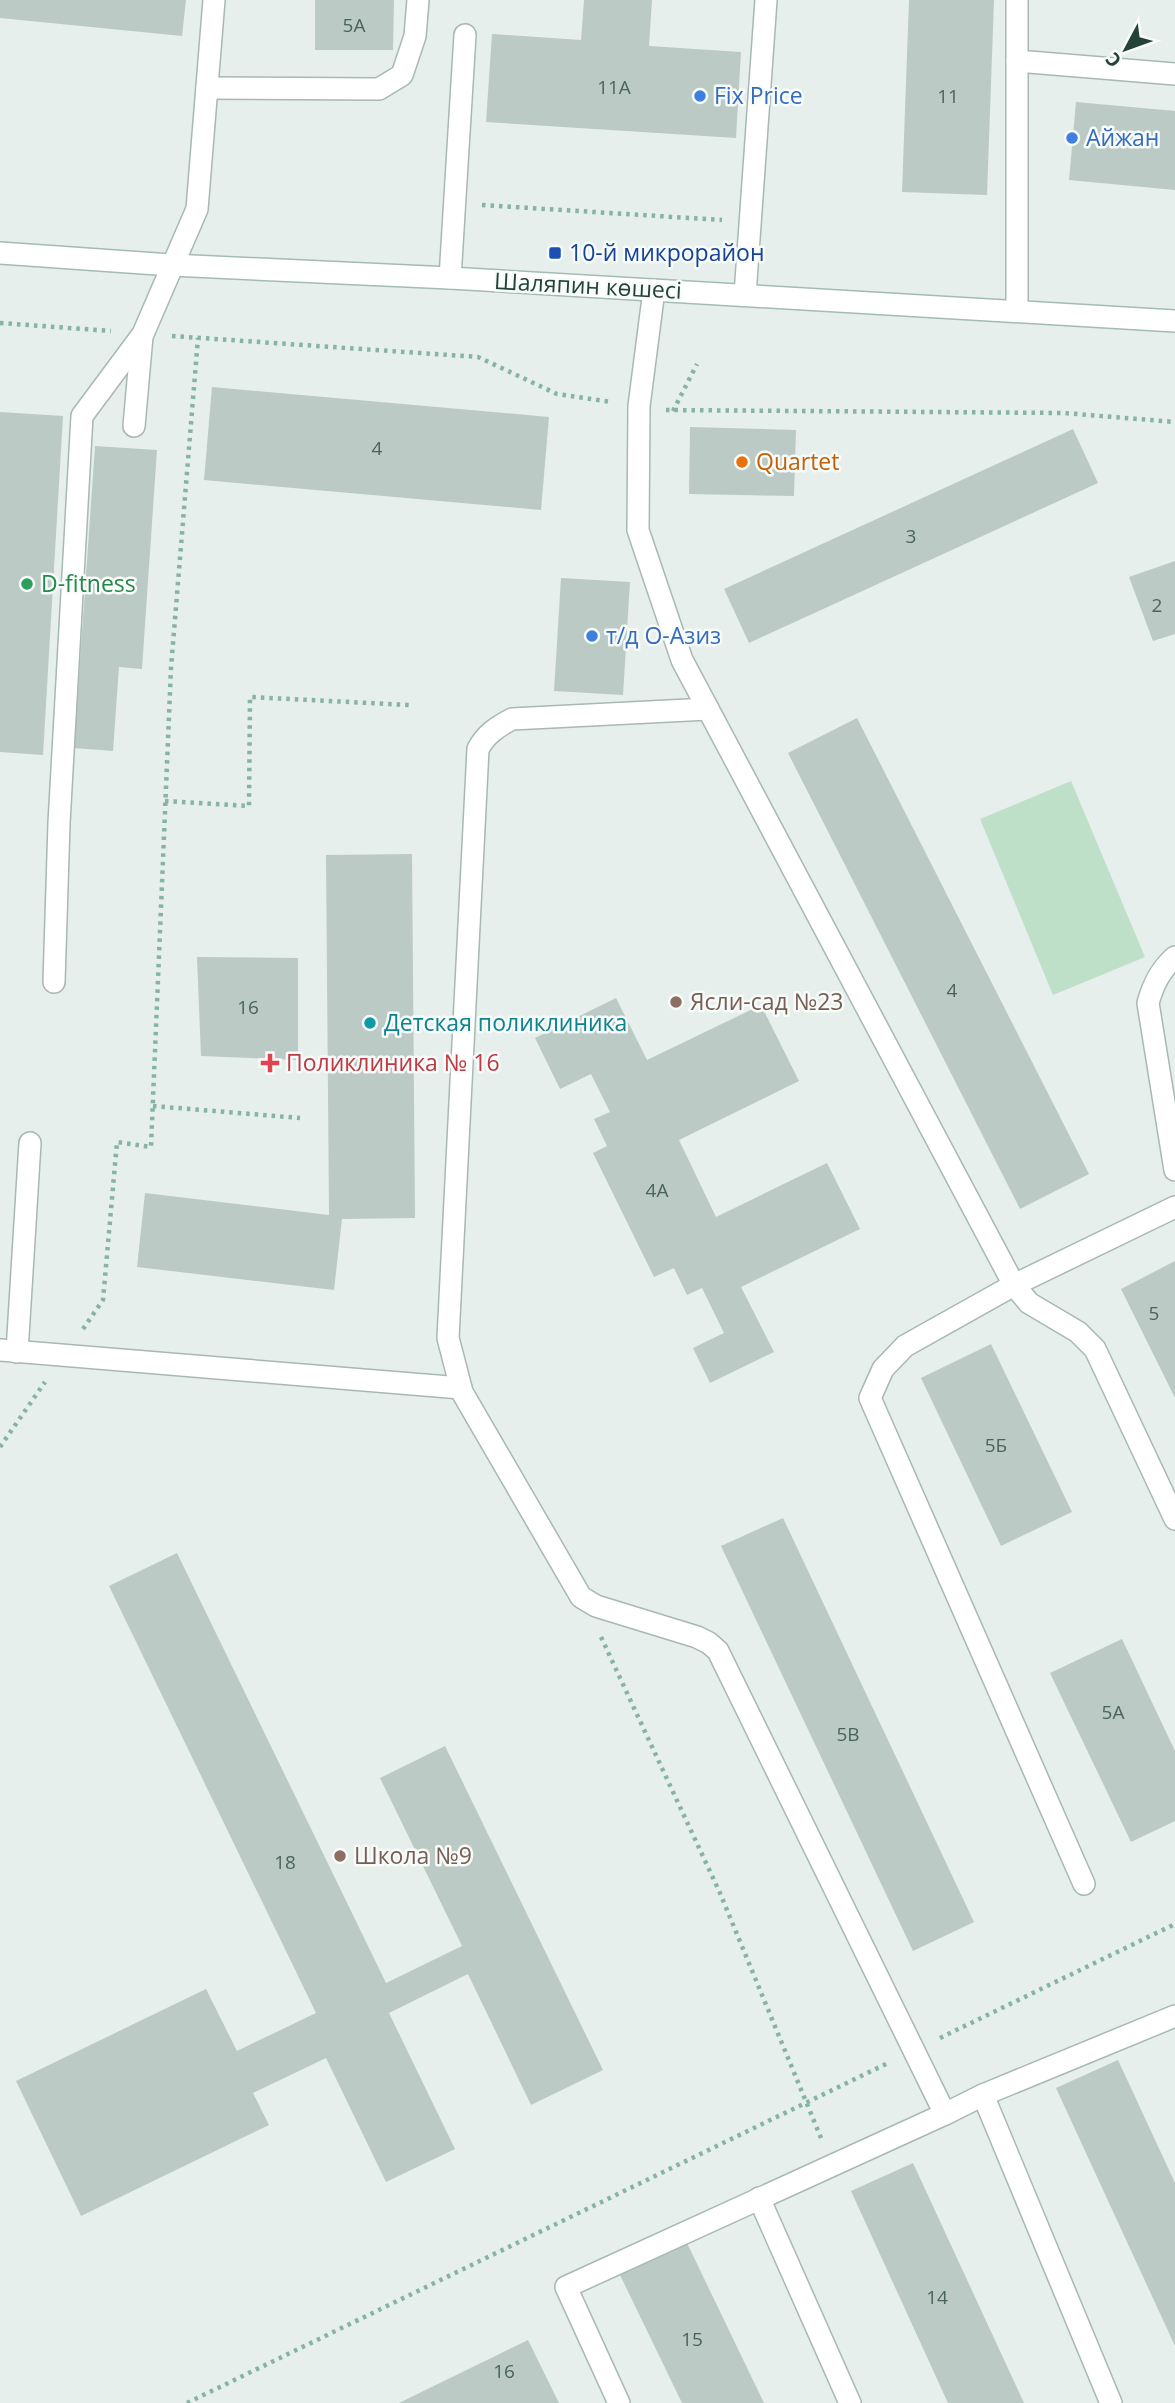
<svg xmlns="http://www.w3.org/2000/svg" width="1175" height="2403" font-family="'Open Sans',sans-serif">
  <rect width="100%" height="100%" fill="#e6efeb"/>
  <path fill="#bfe0c8" d="M1071,781L1145,957L1053,995L980,819Z"/>
  <g fill="#bbcac4">
    <path d="M0,0H186L182,36L0,18Z"/>
    <path d="M315,0H394L393,50H315Z"/>
    <path d="M584,0H652L649,46L741,52L736,138L486,122L492,34L581,40Z"/>
    <path d="M909,0H994L987,195L902,192Z"/>
    <path d="M1076,102L1175,111V190L1069,180Z"/>
    <path d="M212,387L549,417L541,510L204,480Z"/>
    <path d="M0,412L63,416L43,755L0,752Z"/>
    <path d="M690,427L796,430L794,496L689,494Z"/>
    <path d="M1073,429L1098,483L749,643L724,589Z"/>
    <path d="M95,446L157,450L142,669L119,667L113,751L74,748Z"/>
    <path d="M1175,561V634L1153,641L1129,577Z"/>
    <path d="M561,578L630,582L623,695L554,691Z"/>
    <path d="M857,718L1089,1174L1020,1209L788,753Z"/>
    <path d="M412,854L415,1218L342,1219L334,1290L137,1267L145,1193L329,1215L326,855Z"/>
    <path d="M197,957L298,958V1060L201,1056Z"/>
    <path d="M616,998L647,1060L761,1005L799,1081L679,1140L716,1217L827,1163L860,1229L741,1287L774,1352L710,1383L693,1348L724,1333L702,1288L687,1295L674,1268L654,1277L593,1153L607,1146L594,1119L610,1112L591,1074L560,1089L535,1038Z"/>
    <path d="M1175,1261V1398L1121,1289Z"/>
    <path d="M991,1344L1072,1512L1001,1546L921,1378Z"/>
    <path d="M783,1518L974,1922L913,1951L721,1546Z"/>
    <path d="M177,1553L386,1983L462,1946L380,1778L445,1746L603,2070L531,2105L468,1974L389,2013L455,2149L386,2182L326,2058L253,2093L269,2125L81,2216L16,2081L206,1989L237,2051L316,2013L109,1586Z"/>
    <path d="M1122,1639L1175,1751V1821L1131,1842L1050,1673Z"/>
    <path d="M1118,2060L1175,2183V2346L1056,2088Z"/>
    <path d="M913,2163L1024,2403H948L851,2191Z"/>
    <path d="M687,2243L764,2403H682L620,2275Z"/>
    <path d="M528,2340L559,2403H399Z"/>
  </g>
  <g fill="none" stroke-linecap="round" stroke-linejoin="round">
    <g stroke="#a8b8b2" stroke-width="24">
      <g id="service">
        <path d="M1017,0V61L1175,74"/>
        <path d="M207,88L379,89L402,75L415,36L418,0"/>
        <path d="M450,278L465,35"/>
        <path d="M654,290L639,406L638,530L682,660L1014,1285L1029,1303L1078,1332L1095,1349L1175,1519"/>
        <path d="M745,295L766,0"/>
        <path d="M1017,311V61"/>
        <path d="M134,426L142,336"/>
        <path d="M708,709L512,719C497,727 486,734 478,749L448,1338L462,1392L581,1597L596,1606L697,1637L709,1643L718,1651L945,2114"/>
        <path d="M1175,957C1160,970 1153,985 1148,1003L1175,1170"/>
        <path d="M54,982L59,823L82,416L143,334L197,209L214,0"/>
        <path d="M0,1350L461,1388"/>
        <path d="M17,1352L30,1143"/>
        <path d="M1084,1884L870,1398L883,1369L905,1346L1014,1285L1175,1207"/>
        <path d="M983,2095L1111,2403"/>
        <path d="M759,2198L850,2403"/>
        <path d="M619,2403L566,2287L945,2114L983,2095L1175,2016"/>
      </g>
    </g>
    <g stroke="#a4bbb3" stroke-width="24">
      <path id="secondary" d="M0,253L171,265L450,278L1175,321"/>
    </g>
    <g stroke="#86b3a5" stroke-width="4.5" stroke-dasharray="3.5 5" stroke-linecap="butt">
      <path d="M482,205L722,220"/>
      <path d="M0,323L111,331"/>
      <path d="M172,336L478,357L557,394L612,402"/>
      <path d="M666,410L1064,413L1175,422"/>
      <path d="M673,411L697,364"/>
      <path d="M165,801L249,806L250,697L409,705"/>
      <path d="M153,1106L300,1118"/>
      <path d="M83,1329L103,1300L117,1142L151,1147L171,668L198,338"/>
      <path d="M0,1447L45,1382"/>
      <path d="M601,1637L720,1893L821,2138"/>
      <path d="M940,2038L1175,1924"/>
      <path d="M187,2403L888,2063"/>
    </g>
    <use href="#service" stroke="#fff" stroke-width="21"/>
    <use href="#secondary" stroke="#fff" stroke-width="21"/>
  </g>
  <g fill="#3f7fe0" stroke="#f7fbf9" stroke-width="2.5">
    <circle cx="700" cy="96" r="7"/>
    <circle cx="1072" cy="138" r="7"/>
    <circle cx="592" cy="636" r="7"/>
  </g>
  <rect fill="#1a4fb4" stroke="#f7fbf9" stroke-width="2.5" x="548" y="246" width="14" height="14" rx="3.5"/>
  <circle fill="#e8710a" stroke="#f7fbf9" stroke-width="2.5" cx="742" cy="462" r="7"/>
  <circle fill="#2e9e5b" stroke="#f7fbf9" stroke-width="2.5" cx="27" cy="584" r="7"/>
  <g fill="#8d6e63" stroke="#f7fbf9" stroke-width="2.5">
    <circle cx="676" cy="1002" r="7"/>
    <circle cx="340" cy="1856" r="7"/>
  </g>
  <circle fill="#0f9aa8" stroke="#f7fbf9" stroke-width="2.5" cx="370" cy="1023" r="7"/>
  <path fill="#e0444e" stroke="#f7fbf9" stroke-width="2.5" d="M266.5 1052.5h7v7h7v7h-7v7h-7v-7h-7v-7h7z"/>
  <g text-anchor="middle" stroke-width="5" stroke-linejoin="round" paint-order="stroke">
    <g font-size="19" fill="#4a645c">
      <text x="354" y="32">5А</text>
      <text x="614" y="94">11А</text>
      <text x="948" y="103">11</text>
      <text x="377" y="455">4</text>
      <text x="911" y="543">3</text>
      <text x="1157" y="612">2</text>
      <text x="952" y="997">4</text>
      <text x="248" y="1014">16</text>
      <text x="657" y="1197">4А</text>
      <text x="1154" y="1320">5</text>
      <text x="996" y="1452">5Б</text>
      <text x="1113" y="1719">5А</text>
      <text x="848" y="1741">5В</text>
      <text x="285" y="1869">18</text>
      <text x="937" y="2304">14</text>
      <text x="692" y="2346">15</text>
      <text x="504" y="2378">16</text>
    </g>
    <g font-size="23" fill="#366cbe" stroke="#f7fbf9" text-anchor="start">
      <text x="714" y="104">Fix Price</text>
      <text x="1086" y="146">Айжан</text>
      <text x="606" y="644">т/д О-Азиз</text>
    </g>
    <g font-size="23" fill="#164399" stroke="#f7fbf9" text-anchor="start">
      <text x="569" y="261">10-й микрорайон</text>
    </g>
    <g font-size="23" fill="#24423a" stroke="#f7fbf9">
      <text transform="translate(588 286) rotate(3)" y="8">Шаляпин көшесі</text>
    </g>
    <g font-size="23" fill="#c56008" stroke="#f7fbf9" text-anchor="start">
      <text x="756" y="470">Quartet</text>
    </g>
    <g font-size="23" fill="#27864d" stroke="#f7fbf9" text-anchor="start">
      <text x="41" y="592">D-fitness</text>
    </g>
    <g font-size="23" fill="#785e54" stroke="#f7fbf9" text-anchor="start">
      <text x="690" y="1010">Ясли-сад №23</text>
      <text x="354" y="1864">Школа №9</text>
    </g>
    <g font-size="23" fill="#0d838f" stroke="#f7fbf9" text-anchor="start">
      <text x="384" y="1031">Детская поликлиника</text>
    </g>
    <g font-size="23" fill="#be3a42" stroke="#f7fbf9" text-anchor="start">
      <text x="286" y="1071">Поликлиника № 16</text>
    </g>
  </g>
  <g transform="translate(1126 49) rotate(229)" stroke="#f7fbf9" stroke-width="5" paint-order="stroke">
  <path d="M0-5L12 26L0 18L-12 26Z" fill="#24423a"/>
  <text y="-10" font-size="19" font-weight="bold" text-anchor="middle" fill="#24423a">С</text>
  </g>
</svg>
